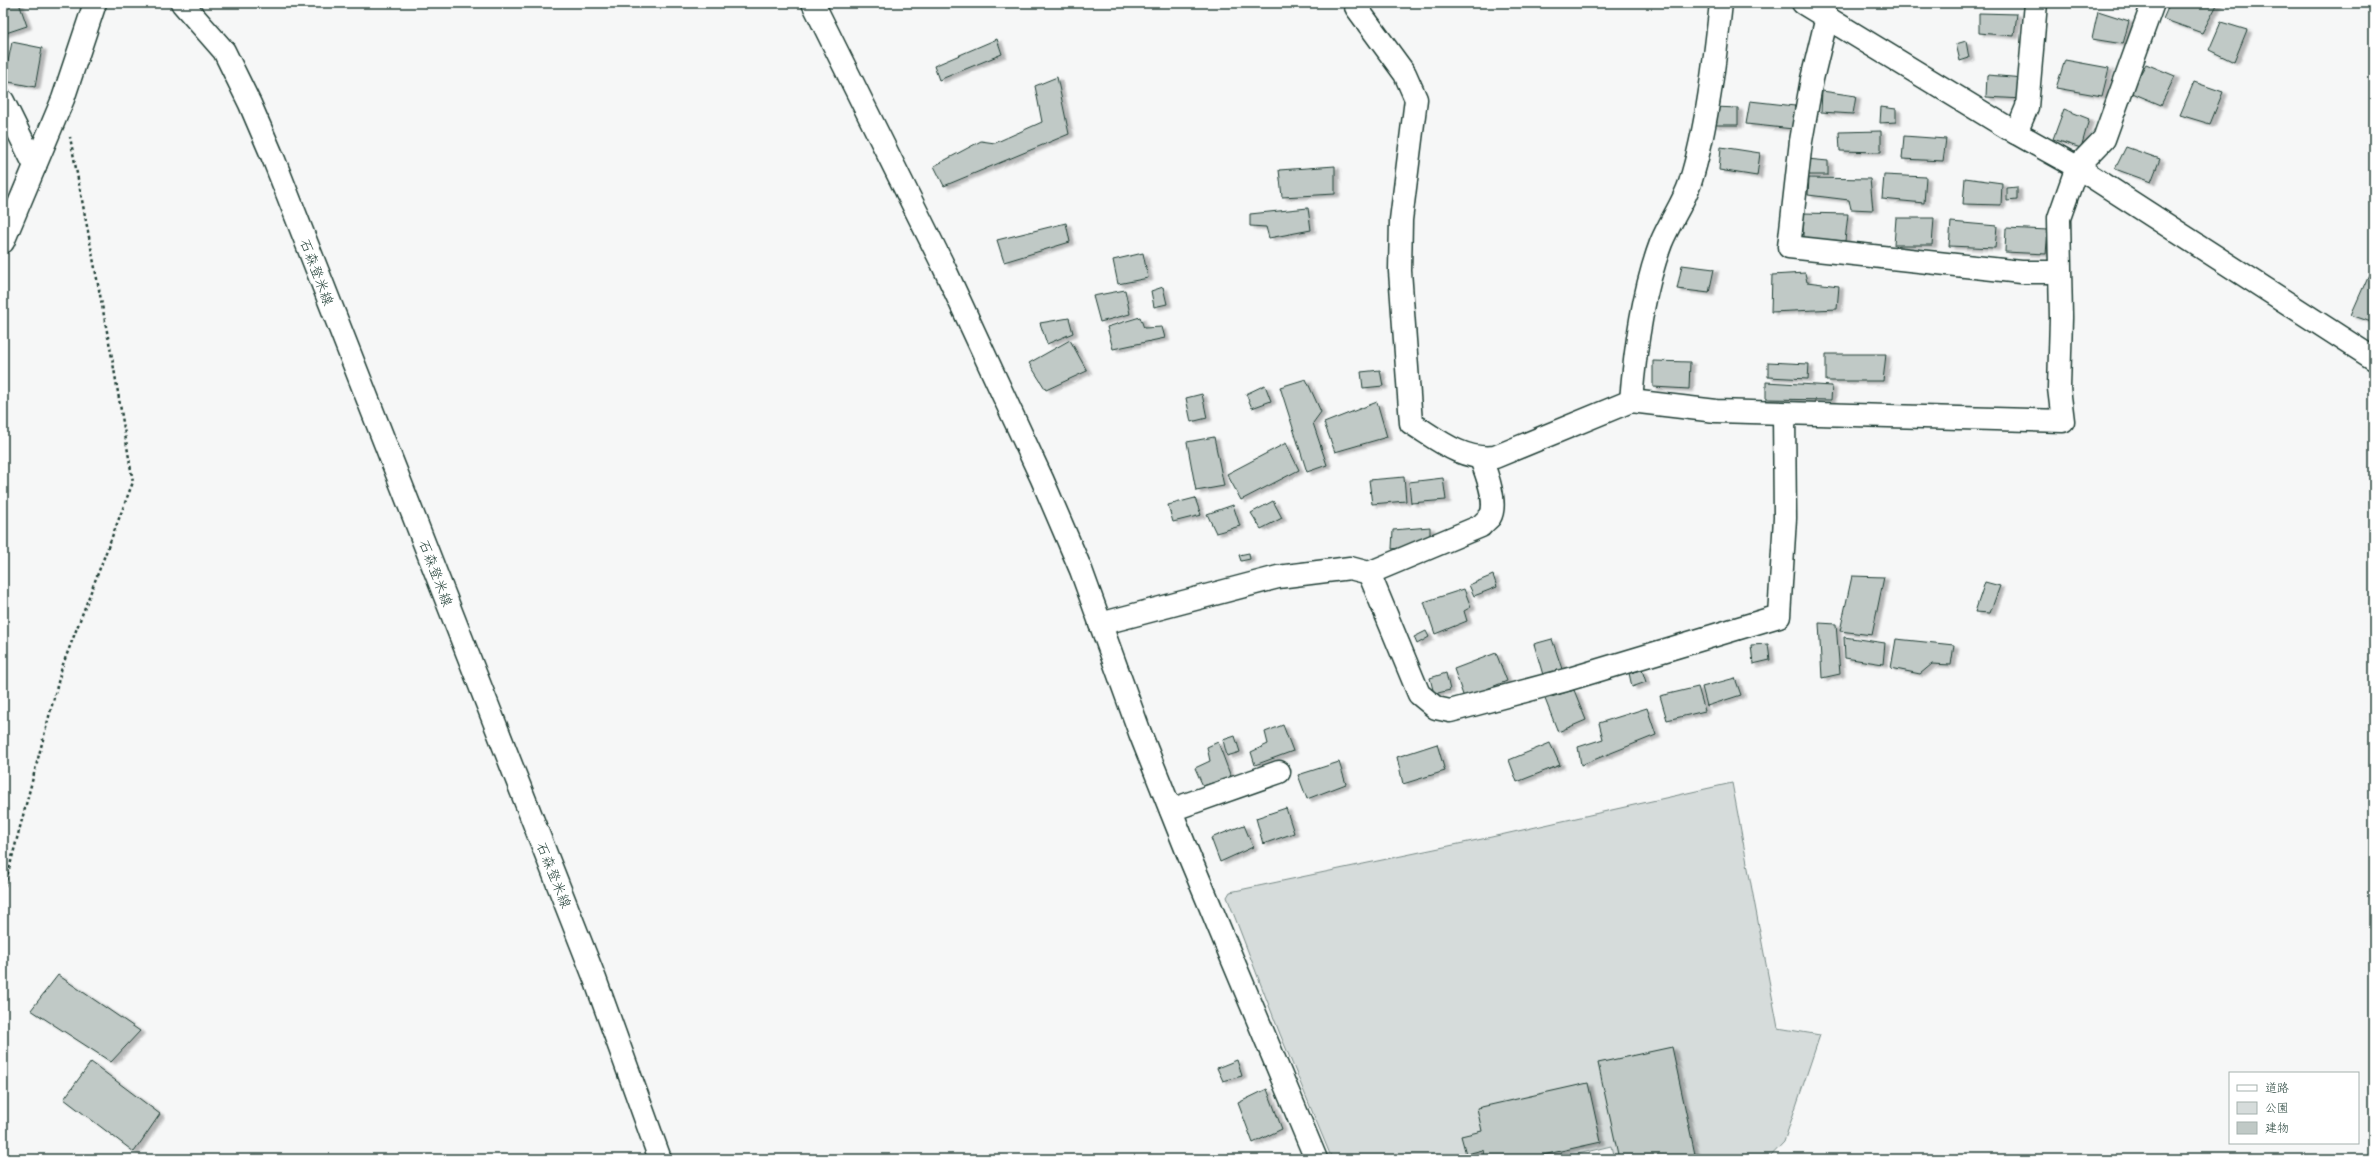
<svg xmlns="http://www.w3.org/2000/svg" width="2377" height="1162" font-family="Mynerve,'Klee One',sans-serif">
  <defs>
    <filter id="shadow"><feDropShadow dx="4.5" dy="2.5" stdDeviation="1" flood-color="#0004"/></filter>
  </defs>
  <rect width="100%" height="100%" fill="#f6f7f7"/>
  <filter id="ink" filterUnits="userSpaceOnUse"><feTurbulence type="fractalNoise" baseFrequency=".025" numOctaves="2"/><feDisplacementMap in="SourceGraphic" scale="8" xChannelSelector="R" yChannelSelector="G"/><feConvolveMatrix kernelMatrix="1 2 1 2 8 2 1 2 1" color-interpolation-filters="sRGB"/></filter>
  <g filter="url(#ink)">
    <path fill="#d6dcdb" stroke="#7a8c88" d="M1732,783L1778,1028L1820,1035L1784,1142L1768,1159H1614L1611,1146L1557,1159H1332L1280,1034L1227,897L1230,892L1487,838Z"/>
    <g fill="#c0c9c6" stroke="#1f3d34" filter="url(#shadow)">
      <path d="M8,3H19L27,26L3,34V5Z"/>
      <path d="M2170,3H2218L2202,33L2163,19Z"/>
      <path d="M2098,11L2129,21L2123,44L2092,39Z"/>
      <path d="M1979,13L2017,14L2014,36L1979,33Z"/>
      <path d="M2221,22L2247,30L2234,62L2209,50Z"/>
      <path d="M997,39L1002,54L939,80L934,66Z"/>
      <path d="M1966,41L1969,58L1960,61L1956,44Z"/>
      <path d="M12,42L42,48L35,87L4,81Z"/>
      <path d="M2065,60L2109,68L2102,96L2056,88Z"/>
      <path d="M2146,64L2175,76L2161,105L2130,92Z"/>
      <path d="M1987,75L2024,78L2023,99L1986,97Z"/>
      <path d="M1057,77L1069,134L944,186L934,166L981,141L995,143L1042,122L1035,86Z"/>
      <path d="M2194,82L2223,92L2210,124L2180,115Z"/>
      <path d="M1822,91L1856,96L1853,114L1821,112Z"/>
      <path d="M1750,101L1795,106L1793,129L1746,124Z"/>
      <path d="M1714,107L1738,108V125H1713Z"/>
      <path d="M1881,107L1896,109V122L1880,123Z"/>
      <path d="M2064,109L2089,119L2081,148L2053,139Z"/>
      <path d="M1881,131V152L1840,151L1839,132Z"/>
      <path d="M1904,136L1946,139L1943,161L1902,159Z"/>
      <path d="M1721,147L1760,153L1757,176L1719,170Z"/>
      <path d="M2126,147L2160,159L2151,182L2115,169Z"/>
      <path d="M1807,159L1828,161V175H1805Z"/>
      <path d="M1335,166V194L1282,197L1279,170Z"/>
      <path d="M1884,175L1926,177L1924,203L1882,199Z"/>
      <path d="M1809,178L1870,179L1873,210L1851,209L1849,200L1808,195Z"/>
      <path d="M1965,178L2002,183L2001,205L1963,204Z"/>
      <path d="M2017,187V200L2007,201V188Z"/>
      <path d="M1308,208L1311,230L1269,238L1266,227L1250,226V214Z"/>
      <path d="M1803,213L1848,214L1845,241L1803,238Z"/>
      <path d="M1896,218H1934L1932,245H1894Z"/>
      <path d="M1951,222L1997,226L1995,248L1949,246Z"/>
      <path d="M1066,223L1070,242L1004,262L997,240Z"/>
      <path d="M2006,228L2048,230L2046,254L2005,252Z"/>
      <path d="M1143,253L1148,278L1118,284L1113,260Z"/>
      <path d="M2374,263V323L2351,315Z"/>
      <path d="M1682,265L1714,269L1709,293L1677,289Z"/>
      <path d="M1805,273L1807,282L1839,286L1837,309L1771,312L1772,275Z"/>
      <path d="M1163,287L1167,304L1154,307L1151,291Z"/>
      <path d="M1125,290L1130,314L1100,322L1093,296Z"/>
      <path d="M1140,317L1144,328L1162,327L1165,338L1113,349L1107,327Z"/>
      <path d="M1069,318L1073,333L1047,344L1040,323Z"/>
      <path d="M1070,340L1087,371L1046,390L1029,363Z"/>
      <path d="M1826,354H1886L1883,381H1826Z"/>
      <path d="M1653,361L1690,362L1689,389L1653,387Z"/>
      <path d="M1768,362L1809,364L1808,379L1768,377Z"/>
      <path d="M1380,370L1383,386L1363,388L1361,372Z"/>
      <path d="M1306,379L1321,412L1313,423L1327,465L1307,472L1280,387Z"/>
      <path d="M1766,382L1832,386L1831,400L1766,399Z"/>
      <path d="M1265,385L1271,401L1252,408L1246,394Z"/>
      <path d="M1202,394L1207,418L1191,422L1186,398Z"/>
      <path d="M1377,402L1387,437L1335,452L1324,423Z"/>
      <path d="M1214,437L1224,486L1196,491L1187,442Z"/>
      <path d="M1286,443L1299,470L1241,500L1227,474Z"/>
      <path d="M1404,477L1406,501L1372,504L1369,480Z"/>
      <path d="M1443,478L1446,500L1411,503L1409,482Z"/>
      <path d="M1195,498L1201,515L1173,522L1168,505Z"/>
      <path d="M1273,501L1282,518L1261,529L1251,513Z"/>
      <path d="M1233,505L1240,526L1216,533L1207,514Z"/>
      <path d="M1430,527V544L1392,549L1393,530Z"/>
      <path d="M1249,553L1250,559L1241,561L1239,555Z"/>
      <path d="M1493,575L1497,587L1474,596L1469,585Z"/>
      <path d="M1852,576L1884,577L1872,635L1840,631Z"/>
      <path d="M1985,582L2000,586L1990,613L1975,612Z"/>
      <path d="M1464,589L1471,607L1464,611L1467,621L1435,634L1424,602Z"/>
      <path d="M1819,623L1836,624L1840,674L1822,678Z"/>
      <path d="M1426,631L1429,637L1417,644L1414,637Z"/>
      <path d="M1844,637L1885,643L1883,664L1845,658Z"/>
      <path d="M1552,639L1562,669L1543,675L1534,644Z"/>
      <path d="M1896,639L1954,645L1951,665L1932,664L1920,674L1891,668Z"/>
      <path d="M1768,644L1770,660L1753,664L1751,645Z"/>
      <path d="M1496,653L1507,681L1464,698L1454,669Z"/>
      <path d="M1642,670L1646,682L1632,687L1629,673Z"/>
      <path d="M1446,673L1450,690L1434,694L1430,678Z"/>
      <path d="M1735,678L1741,695L1707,706L1702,687Z"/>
      <path d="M1698,687L1705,711L1667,720L1660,696Z"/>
      <path d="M1574,690L1586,720L1558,732L1545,699Z"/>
      <path d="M1647,708L1656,735L1581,765L1578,747L1603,739L1599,723Z"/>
      <path d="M1283,725L1293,751L1255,765L1251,752L1268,744L1265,732Z"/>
      <path d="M1235,736L1240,752L1227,756L1223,740Z"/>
      <path d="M1218,742L1231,777L1203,786L1195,768L1210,761L1207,747Z"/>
      <path d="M1550,743L1560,765L1517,782L1509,760Z"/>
      <path d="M1437,744L1445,771L1403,784L1397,757Z"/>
      <path d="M1339,762L1346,784L1307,799L1298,775Z"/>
      <path d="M1286,808L1294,833L1263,844L1256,818Z"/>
      <path d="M1244,825L1253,847L1220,862L1211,838Z"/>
      <path d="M58,975L140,1031L111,1062L31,1010Z"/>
      <path d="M1672,1047L1696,1159H1619L1598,1063Z"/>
      <path d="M1237,1060L1242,1076L1223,1081L1217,1068Z"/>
      <path d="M91,1062L160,1114L134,1152L64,1099Z"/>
      <path d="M1588,1083L1601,1142L1525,1159H1485L1483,1150L1466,1154L1461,1136L1482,1131L1477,1108Z"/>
      <path d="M1267,1089L1282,1129L1253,1143L1238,1103Z"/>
    </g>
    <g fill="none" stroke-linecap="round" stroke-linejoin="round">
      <g stroke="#1f3d34" stroke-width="25">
        <g id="minor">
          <path d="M813,3L942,263L1042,479L1081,570L1140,733L1187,851L1316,1159"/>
          <path d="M1356,3V7L1405,74L1416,99L1401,220L1400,271L1411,423C1437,439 1462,461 1495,457L1631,401L1716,411L2063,421L2059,388L2061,318L2059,218L2077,167L2104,139L2153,3"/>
          <path d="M1803,3L2016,133L2077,167L2374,359"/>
          <path d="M1827,17L1812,79L1801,141L1789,247L2021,272H2059"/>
          <path d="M3,101L35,166"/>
          <path d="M2016,133L2027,107L2036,3"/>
          <path d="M3,242L63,99L95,3"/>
          <path d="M1631,401C1635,350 1643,291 1661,243C1669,223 1683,204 1690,183C1707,129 1715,59 1721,3"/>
          <path d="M1369,573L1419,694L1436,708L1450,711L1566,680L1779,616L1785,518L1784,414"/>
          <path d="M1100,624L1278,577L1350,568L1369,573L1481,526C1483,523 1487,520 1490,517C1498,504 1486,472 1481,459"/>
          <path d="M1171,810L1279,772"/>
        </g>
      </g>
      <g stroke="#1f3d34" stroke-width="25">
        <path id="major" d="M182,3L224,51L250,104L274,160L595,979L660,1159"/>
      </g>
      <path stroke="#1f3d34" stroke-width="2.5" stroke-dasharray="3 3" stroke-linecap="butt" d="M3,892L62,667L133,482L113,363L70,137"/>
      <use href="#minor" stroke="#fff" stroke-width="22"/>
      <use href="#major" stroke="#fff" stroke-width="22"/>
    </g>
  </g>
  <g text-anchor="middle" stroke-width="4" stroke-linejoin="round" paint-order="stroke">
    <g font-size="14" fill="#1f3d34" stroke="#fff">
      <text transform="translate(317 272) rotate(69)" y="5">石森登米線</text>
      <text transform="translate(436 573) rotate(69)" y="5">石森登米線</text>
      <text transform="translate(554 875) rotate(68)" y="5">石森登米線</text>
    </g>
  </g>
  <rect width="2377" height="1162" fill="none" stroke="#fff" stroke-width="16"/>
  <rect x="8" y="8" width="2361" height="1146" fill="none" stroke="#1f3d34" stroke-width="1.5" filter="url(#ink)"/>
  <rect x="2229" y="1072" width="130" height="72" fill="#ffffff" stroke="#a5b1ae"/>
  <rect x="2237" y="1085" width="20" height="6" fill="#ffffff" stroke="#a5b1ae"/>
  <text x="2265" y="1092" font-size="12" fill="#1f3d34">道路</text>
  <rect x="2237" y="1102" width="20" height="12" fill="#d6dcdb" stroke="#a5b1ae"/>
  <text x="2265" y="1112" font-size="12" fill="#1f3d34">公園</text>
  <rect x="2237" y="1122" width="20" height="12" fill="#c0c9c6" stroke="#a5b1ae"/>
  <text x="2265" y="1132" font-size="12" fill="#1f3d34">建物</text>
</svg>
